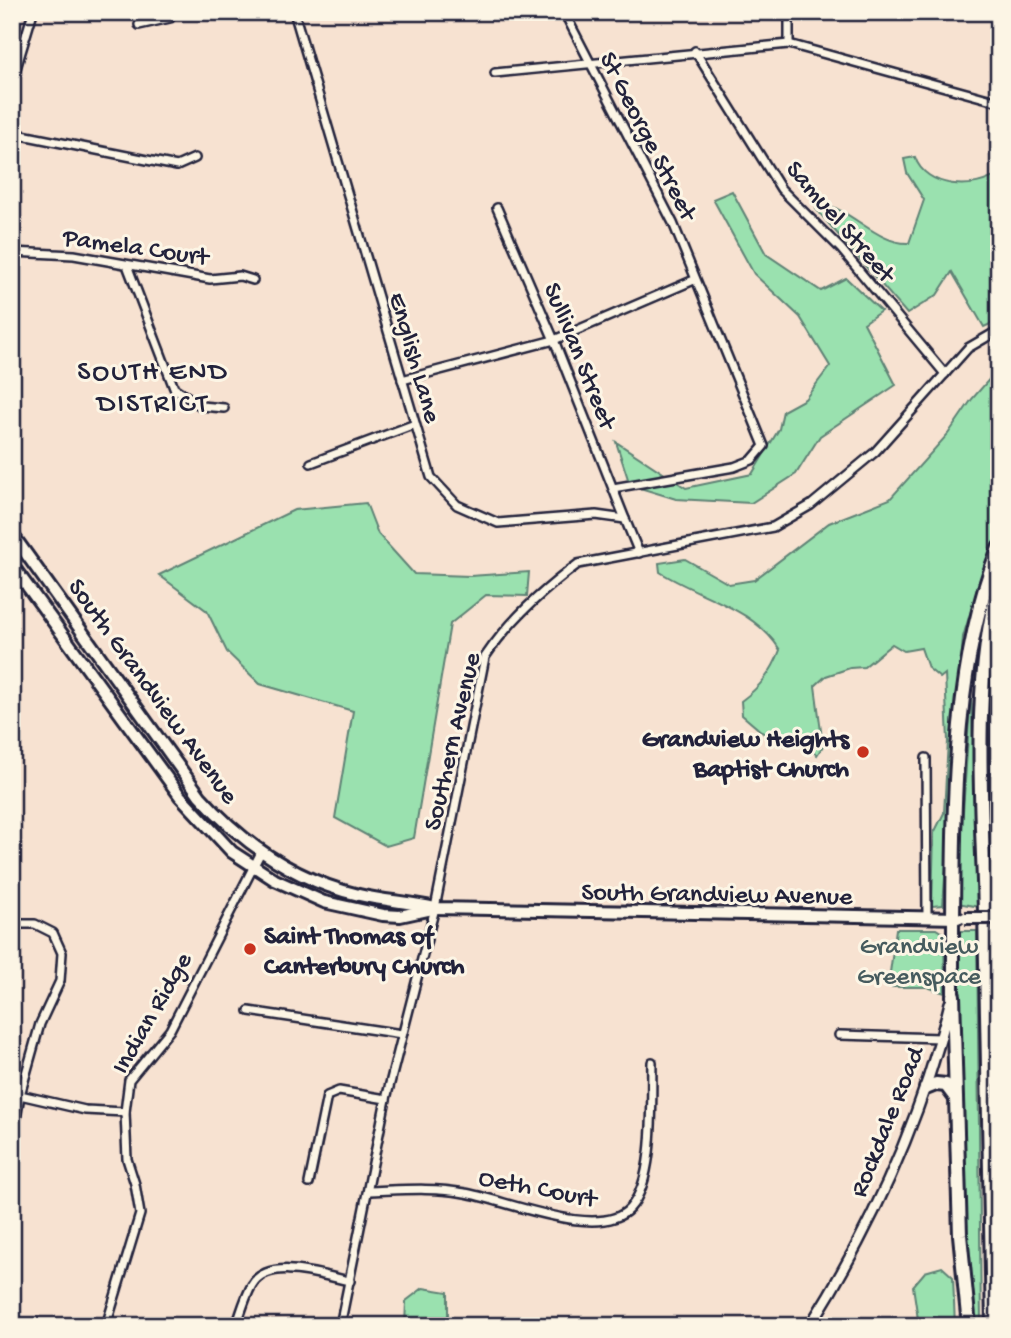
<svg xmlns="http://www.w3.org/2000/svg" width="1011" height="1338" font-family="'Gochi Hand',sans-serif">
  <rect width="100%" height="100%" fill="#f7e2d1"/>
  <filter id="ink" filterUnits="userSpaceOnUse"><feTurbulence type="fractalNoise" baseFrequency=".0143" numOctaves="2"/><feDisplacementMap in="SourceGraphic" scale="14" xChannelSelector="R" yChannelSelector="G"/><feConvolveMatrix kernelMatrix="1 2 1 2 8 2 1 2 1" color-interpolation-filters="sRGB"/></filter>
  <g filter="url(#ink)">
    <g fill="#9ae1af" stroke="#5e8275" stroke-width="2">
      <path d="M915,157C925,188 975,192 999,173V320L984,327L952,272L937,295L907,314L816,209L820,203C852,209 877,244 909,243L924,200L907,173L904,159Z"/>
      <path d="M732,191L766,254L821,291L846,278L881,311L864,323L896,385L820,436L796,474L751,503L676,499L630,485L616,442L686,488L752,474L779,429L783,411L805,399L830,366L800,317L754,274L713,199Z"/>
      <path d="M999,368V531L986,561L963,637L943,905L932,906L934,833L944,813L948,741L945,674L940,678L928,668L921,648L904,651L892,644L864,667L850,668L826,676L815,686L823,746L817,755L805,745L776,744L742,715L741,701C760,687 772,672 780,650C753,607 701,598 660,572L659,563L685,559L729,584L754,580L829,523L890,499L948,434L972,399Z"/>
      <path d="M366,503L378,534L414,574L470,576L529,572L527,596L486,595L450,624L414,838L386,846L335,818L353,711L260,684L227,652L207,611L159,575L294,510Z"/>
      <path d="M971,690L980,907L957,903Z"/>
      <path d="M896,929H936L944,934L945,993L927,987H888Z"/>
      <path d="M957,931H977L981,1326H973C962,1194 959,1063 957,931Z"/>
      <path d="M942,1267L953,1277L955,1326H919L913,1286L925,1272Z"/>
      <path d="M423,1288L448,1292V1316L444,1326H405L406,1301Z"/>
    </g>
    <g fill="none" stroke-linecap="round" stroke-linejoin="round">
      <g stroke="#22223b" stroke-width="12">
        <g id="minor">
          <path d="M294,12L431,477L457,505L498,523L596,515L625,519L639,553"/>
          <path d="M564,12L673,223L764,446L752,460L734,467L613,488"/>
          <path d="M789,12V44"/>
          <path d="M139,25L170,18L172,12"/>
          <path d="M695,51L781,189L841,249L945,374"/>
          <path d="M495,73L789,44L999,102"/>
          <path d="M12,82L33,12"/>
          <path d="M12,133L177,166L195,158"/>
          <path d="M497,208L554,340L625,519"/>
          <path d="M12,252L74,255L210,279L240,276L253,280"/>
          <path d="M127,265L174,388L201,406L224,408"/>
          <path d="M402,380L554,340L694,280"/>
          <path d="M311,463L415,424"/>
          <path d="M926,758L927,917"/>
          <path d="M12,924H35L53,933L62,953L60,981L40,1024L20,1095L12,1145"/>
          <path d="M249,1011L402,1034"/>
          <path d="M839,1035L941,1038"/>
          <path d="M20,1095L85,1110L125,1112"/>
          <path d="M309,1183L327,1096L339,1091L386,1099"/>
          <path d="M369,1191C400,1190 433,1187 465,1193C503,1199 600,1242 630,1208C656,1179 651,1101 652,1062"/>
          <path d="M106,1326L140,1214L135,1184L127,1159L125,1112L129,1080L170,1030L261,852"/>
          <path d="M236,1326C241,1313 245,1297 252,1285C269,1256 324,1276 350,1281"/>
          <path d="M340,1326L386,1099L435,908L485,657C509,621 543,590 578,564L773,527L811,505L875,452L968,348L999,330"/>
        </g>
      </g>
      <g stroke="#22223b" stroke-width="14">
        <path id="tertiary" d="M810,1326C872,1227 922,1116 950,1003"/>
      </g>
      <g stroke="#22223b" stroke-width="16">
        <g id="primary">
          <path d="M12,534L200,796C243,844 295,880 359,895C384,901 410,902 435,908L958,918"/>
          <path d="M12,565L180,796L232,852L275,880L324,902L383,915L400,916L432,909"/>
          <path d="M953,995V918"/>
        </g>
      </g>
      <g stroke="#22223b" stroke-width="18">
        <g id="trunk">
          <path d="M999,644L996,707L999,913"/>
          <path d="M953,918C954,797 954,661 999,548"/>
          <path d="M953,995L960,1235L969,1326"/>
          <path d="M926,1088L936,1084L946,1085L955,1097"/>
          <path d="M993,1326C990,1187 988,1049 985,911C982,803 971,688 999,583"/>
        </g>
      </g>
      <use href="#minor" stroke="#fcf5e5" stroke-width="7"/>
      <use href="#tertiary" stroke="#fcf5e5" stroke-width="9"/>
      <use href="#primary" stroke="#fcf5e5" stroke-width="10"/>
      <use href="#trunk" stroke="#fcf5e5" stroke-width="12"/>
      <g stroke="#22223b" stroke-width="16" stroke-linecap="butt">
        <path id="primary-bridge" d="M965,918H999"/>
      </g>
      <use href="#primary-bridge" stroke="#fcf5e5" stroke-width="10"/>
    </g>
  </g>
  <g fill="#c8321e" stroke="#fcf5e5" stroke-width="2.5">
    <circle cx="863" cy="752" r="7"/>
    <circle cx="250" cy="949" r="7"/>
  </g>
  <g text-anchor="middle" stroke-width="6" stroke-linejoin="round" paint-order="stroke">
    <g font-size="26" fill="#22223b" stroke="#fcf5e5">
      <text transform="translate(650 135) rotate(63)" y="9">St George Street</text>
      <text transform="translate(842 220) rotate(49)" y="9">Samuel Street</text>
      <text transform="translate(136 245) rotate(8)" y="9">Pamela Court</text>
      <text transform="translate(582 355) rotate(68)" y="9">Sullivan Street</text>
      <text transform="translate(417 357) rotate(74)" y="9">English Lane</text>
      <text transform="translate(155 690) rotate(54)" y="9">South Grandview Avenue</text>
      <text transform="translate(450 741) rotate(-77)" y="9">Southern Avenue</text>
      <text transform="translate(717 892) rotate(1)" y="9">South Grandview Avenue</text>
      <text transform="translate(150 1012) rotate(-60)" y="9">Indian Ridge</text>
      <text transform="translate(885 1121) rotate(-68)" y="9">Rockdale Road</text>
      <text transform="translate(538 1186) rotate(11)" y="9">Oeth Court</text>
    </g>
    <g font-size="26" font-weight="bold" fill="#22223b" stroke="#fcf5e5" text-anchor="end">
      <text x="849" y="746">Grandview Heights<tspan x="849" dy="30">Baptist Church</tspan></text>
      <text x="264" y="943" text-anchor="start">Saint Thomas of<tspan x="264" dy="30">Canterbury Church</tspan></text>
    </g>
    <g font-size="26" fill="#465b5e" stroke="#fcf5e5">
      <text x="919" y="953">Grandview<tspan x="919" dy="30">Greenspace</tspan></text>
    </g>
    <g font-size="28" letter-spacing="2" fill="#22223b" stroke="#fcf5e5">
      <text x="153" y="379">SOUTH END<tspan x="153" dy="32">DISTRICT</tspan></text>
    </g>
  </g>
  <rect width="1011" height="1338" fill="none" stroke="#fcf5e5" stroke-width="42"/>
  <rect x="21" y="21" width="969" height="1296" fill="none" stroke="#22223b" stroke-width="2.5" filter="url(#ink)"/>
</svg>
